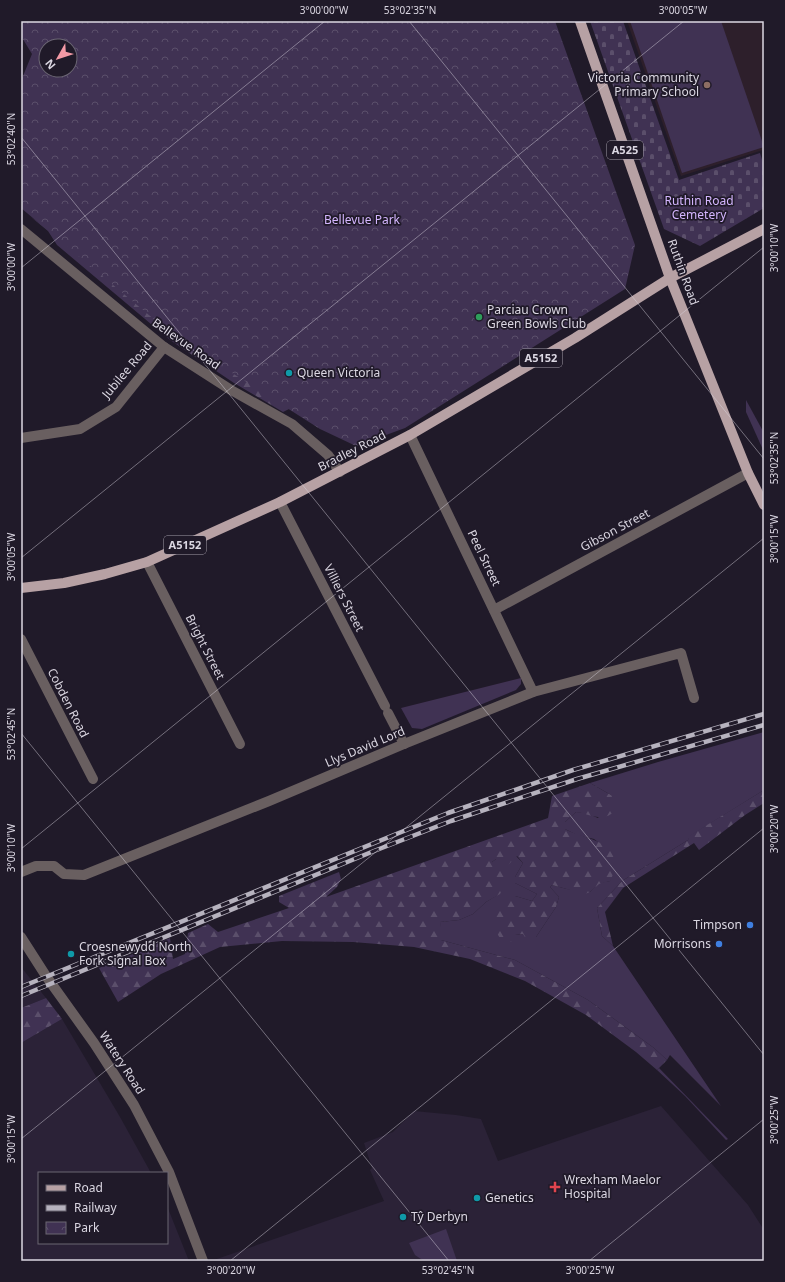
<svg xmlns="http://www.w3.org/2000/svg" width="785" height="1282" font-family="'Noto Sans',sans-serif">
  <defs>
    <pattern id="forest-firs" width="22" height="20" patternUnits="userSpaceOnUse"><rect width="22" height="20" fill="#403253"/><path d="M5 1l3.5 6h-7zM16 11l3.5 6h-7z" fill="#5b4f6b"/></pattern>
    <pattern id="cemetery-stones" width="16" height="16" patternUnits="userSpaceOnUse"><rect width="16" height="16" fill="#403253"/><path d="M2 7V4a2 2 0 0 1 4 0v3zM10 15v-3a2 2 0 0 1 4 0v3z" fill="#5b4f6b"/></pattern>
    <pattern id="park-crowns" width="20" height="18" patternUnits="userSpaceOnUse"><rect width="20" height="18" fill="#403253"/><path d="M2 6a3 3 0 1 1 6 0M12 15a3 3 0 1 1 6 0" fill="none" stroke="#5b4f6b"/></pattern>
  </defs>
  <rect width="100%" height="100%" fill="#201a29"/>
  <g fill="#2b2237">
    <path d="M21,967L46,998L21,1008Z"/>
    <path d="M62,1019L120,1117L151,1173H39V1243H167V1206L189,1261H21V1043Z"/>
    <path d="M661,1106L748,1205L764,1230V1261H211L384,1201L370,1170L372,1168L364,1143L393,1132L414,1111L456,1115L481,1119L498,1161Z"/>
  </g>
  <path fill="#2d1f2b" d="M627,21H764V152L763,150L681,176Z"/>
  <g fill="#403253">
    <path d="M630,21H721L764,147L682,173Z"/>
    <path d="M746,400L764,433V452L746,412Z"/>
    <path d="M521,678V684L516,690L422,729L412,728L401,708Z"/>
    <path d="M764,732V790L690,836L688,840L622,881L597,908L602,936L613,946L721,1106L670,1055L667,1060L654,1048L588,1000L515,960L441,940L440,922L459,920L473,914L486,902L499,894L492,862L496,859L516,856L523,863L515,877V883L537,894L532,901L515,896V935L523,934L536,937L556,907L559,897L550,887L552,885L567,889L590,892L599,883L610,881L611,852L594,839L577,835L565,829V822L576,812L586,813L598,818L611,795L590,783L658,762Z"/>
    <path d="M659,1068L728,1139L726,1140L685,1096L657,1070Z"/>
    <path d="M446,1229L457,1261H424L415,1255L409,1243Z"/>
  </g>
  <g fill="url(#forest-firs)">
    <path d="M31,217L288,397L289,409L283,412L234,383L170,340L57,245L48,231Z"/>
    <path d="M590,783L611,795L617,806C616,808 614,813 611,814C601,822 587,813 576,812L565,822V829C580,837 599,838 611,851C614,855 615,862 617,866L610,881L599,884L590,892L585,894L552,885L550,887L559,897L556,907L536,937L527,940L523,934L515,935L514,941L503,943L495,930L493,913L505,898L515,896L532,901L537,894L515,883V877L523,863L517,856L508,865L496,859L492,862L504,871L505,884L500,894L486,902L473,914L459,920L440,922L442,933L441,940L515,960L588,1000L654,1048L667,1060L657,1070L636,1052L586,1015L525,981L470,959L414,947L353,942L282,941L220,947L161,974L118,1002L99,968L138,952H145L149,947L170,938L173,959L185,954L188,933L208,924L218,932L289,908L279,902V896L339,872L341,879L337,887L326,897L548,818L552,796Z"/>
    <path d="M764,790V803L745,815L699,850L694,843L623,888L605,912L613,946L602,936L597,908L622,881L688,840L689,836Z"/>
    <path d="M46,998L62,1019L21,1043V1008Z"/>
  </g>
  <path fill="url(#cemetery-stones)" d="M590,21H623L679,180L760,153L764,166V208L700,246L664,229Z"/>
  <path fill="url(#park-crowns)" fill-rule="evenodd" d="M21,21H555L635,245L625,289L405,428L356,446L320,429L174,336L21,208V81L32,54L21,36ZM46,46H70V70H46Z"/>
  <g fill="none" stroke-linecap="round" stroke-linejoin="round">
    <g stroke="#695f60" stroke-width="10">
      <path d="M21,229L164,347L231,390L292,424L328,455L340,472"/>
      <path d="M410,435L533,692"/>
      <path d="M21,438L80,429L116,407L164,347"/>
      <path d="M280,502L385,706"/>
      <path d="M147,562L240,744"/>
      <path d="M494,610L748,473"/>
      <path d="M21,639L93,779"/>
      <path d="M388,713L404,744"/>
      <path d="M21,872L36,866H54L64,874L84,875L269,801L404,744L533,692L681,653L694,698"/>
      <path d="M21,937L46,976L94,1043L134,1105L169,1172L203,1261"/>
    </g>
    <g stroke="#b7a1a4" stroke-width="10">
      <path d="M580,21L670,278L748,473L764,505"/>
      <path d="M21,588L64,583L105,574L147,562L280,502L410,435L575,338L670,278L764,229"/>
    </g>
    <g stroke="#b6b2be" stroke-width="4.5">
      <g id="rail">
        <path d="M21,987L448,813L573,770L764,714"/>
        <path d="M21,996L374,851L451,821L577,779L764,725"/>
      </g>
    </g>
    <use href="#rail" stroke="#201a29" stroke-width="3" stroke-dasharray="9" stroke-linecap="butt"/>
  </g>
  <path fill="none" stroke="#dbd7e2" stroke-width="1" stroke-opacity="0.45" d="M409,21L764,459M21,137L764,1055M21,268L325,21M21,558L684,21M21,733L449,1261M21,849L764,247M21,1139L764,538M230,1261L764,828M589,1261L764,1119"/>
  <circle fill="#8d6e63" stroke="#201a29" stroke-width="1.5" cx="707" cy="85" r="4"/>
  <circle fill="#2e9e5b" stroke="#201a29" stroke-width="1.5" cx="479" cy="317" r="4"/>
  <g fill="#0f9aa8" stroke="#201a29" stroke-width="1.5">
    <circle cx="289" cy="373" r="4"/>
    <circle cx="71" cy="954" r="4"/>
    <circle cx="477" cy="1198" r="4"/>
    <circle cx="403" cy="1217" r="4"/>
  </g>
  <g fill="#3f7fe0" stroke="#201a29" stroke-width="1.5">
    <circle cx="750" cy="925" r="4"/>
    <circle cx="719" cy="944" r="4"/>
  </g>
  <path fill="#e0444e" stroke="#201a29" stroke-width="1.5" d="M553 1181h4v4h4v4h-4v4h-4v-4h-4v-4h4z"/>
  <g text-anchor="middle" stroke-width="3.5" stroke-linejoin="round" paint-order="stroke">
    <g fill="#201a29" stroke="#a39eaa" stroke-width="1">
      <rect x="607" y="141" width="36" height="18" rx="3"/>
      <rect x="520" y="349" width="42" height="18" rx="3"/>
      <rect x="164" y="536" width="42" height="18" rx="3"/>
    </g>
    <g font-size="11" font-weight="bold" fill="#dbd7e2">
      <text x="625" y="154">A525</text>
      <text x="541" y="362">A5152</text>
      <text x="185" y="549">A5152</text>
    </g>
    <g font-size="12" fill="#dbd7e2" stroke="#201a29" text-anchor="start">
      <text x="699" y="82" text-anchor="end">Victoria Community<tspan x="699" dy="14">Primary School</tspan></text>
      <text x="487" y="314">Parciau Crown<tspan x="487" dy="14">Green Bowls Club</tspan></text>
      <text x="297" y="377">Queen Victoria</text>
      <text x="742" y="929" text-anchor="end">Timpson</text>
      <text x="711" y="948" text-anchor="end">Morrisons</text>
      <text x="79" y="951">Croesnewydd North<tspan x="79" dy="14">Fork Signal Box</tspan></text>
      <text x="564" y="1184">Wrexham Maelor<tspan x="564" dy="14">Hospital</tspan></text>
      <text x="485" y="1202">Genetics</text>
      <text x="411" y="1221">Tŷ Derbyn</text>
    </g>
    <g font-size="12" fill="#d4b6fe" stroke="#201a29">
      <text x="699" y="205">Ruthin Road<tspan x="699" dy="14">Cemetery</tspan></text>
      <text x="362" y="224">Bellevue Park</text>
    </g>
    <g font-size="12" fill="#dbd7e2" stroke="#201a29">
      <text transform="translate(683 272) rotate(70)" y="4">Ruthin Road</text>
      <text transform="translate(186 344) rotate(35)" y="4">Bellevue Road</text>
      <text transform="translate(127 370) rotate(-50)" y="4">Jubilee Road</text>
      <text transform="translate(352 451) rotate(-27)" y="4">Bradley Road</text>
      <text transform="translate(615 530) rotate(-28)" y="4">Gibson Street</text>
      <text transform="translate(484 558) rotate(64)" y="4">Peel Street</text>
      <text transform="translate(344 598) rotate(63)" y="4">Villiers Street</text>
      <text transform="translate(205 647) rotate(63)" y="4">Bright Street</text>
      <text transform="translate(68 703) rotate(63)" y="4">Cobden Road</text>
      <text transform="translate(365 747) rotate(-23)" y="4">Llys David Lord</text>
      <text transform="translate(122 1063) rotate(57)" y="4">Watery Road</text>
    </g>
  </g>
  <rect width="785" height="1282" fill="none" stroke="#201a29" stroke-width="44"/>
  <rect x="38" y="1172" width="130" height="72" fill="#201a29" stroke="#6b6673"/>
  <rect x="46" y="1185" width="20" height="6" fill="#b7a1a4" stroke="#6b6673"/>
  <text x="74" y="1192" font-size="12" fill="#dbd7e2">Road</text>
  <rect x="46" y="1205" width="20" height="6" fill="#b6b2be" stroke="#6b6673"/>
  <text x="74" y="1212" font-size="12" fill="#dbd7e2">Railway</text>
  <rect x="46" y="1222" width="20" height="12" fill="url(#park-crowns)" stroke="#6b6673"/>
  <text x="74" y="1232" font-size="12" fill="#dbd7e2">Park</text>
  <g transform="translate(58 58) rotate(231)"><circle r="19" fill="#201a29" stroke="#6b6673"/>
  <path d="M0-3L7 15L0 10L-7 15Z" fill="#f49aa6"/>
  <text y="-6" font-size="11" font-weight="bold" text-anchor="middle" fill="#dbd7e2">N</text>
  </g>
  <rect x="22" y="22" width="741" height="1238" fill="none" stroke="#dbd7e2" stroke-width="1.5"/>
  <g font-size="10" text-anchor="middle" fill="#dbd7e2">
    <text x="324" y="14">3°00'00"W</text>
    <text x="410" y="14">53°02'35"N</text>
    <text x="683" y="14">3°00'05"W</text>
    <text transform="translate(11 139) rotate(-90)" y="4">53°02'40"N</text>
    <text transform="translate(774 248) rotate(-90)" y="4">3°00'10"W</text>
    <text transform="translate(11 267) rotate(-90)" y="4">3°00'00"W</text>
    <text transform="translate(774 458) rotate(-90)" y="4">53°02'35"N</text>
    <text transform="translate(774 539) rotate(-90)" y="4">3°00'15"W</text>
    <text transform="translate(11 557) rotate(-90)" y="4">3°00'05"W</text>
    <text transform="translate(11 734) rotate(-90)" y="4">53°02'45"N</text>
    <text transform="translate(774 829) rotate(-90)" y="4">3°00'20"W</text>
    <text transform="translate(11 848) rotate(-90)" y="4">3°00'10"W</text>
    <text transform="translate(774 1120) rotate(-90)" y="4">3°00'25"W</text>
    <text transform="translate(11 1139) rotate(-90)" y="4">3°00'15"W</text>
    <text x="231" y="1274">3°00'20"W</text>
    <text x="448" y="1274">53°02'45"N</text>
    <text x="590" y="1274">3°00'25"W</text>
  </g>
</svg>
